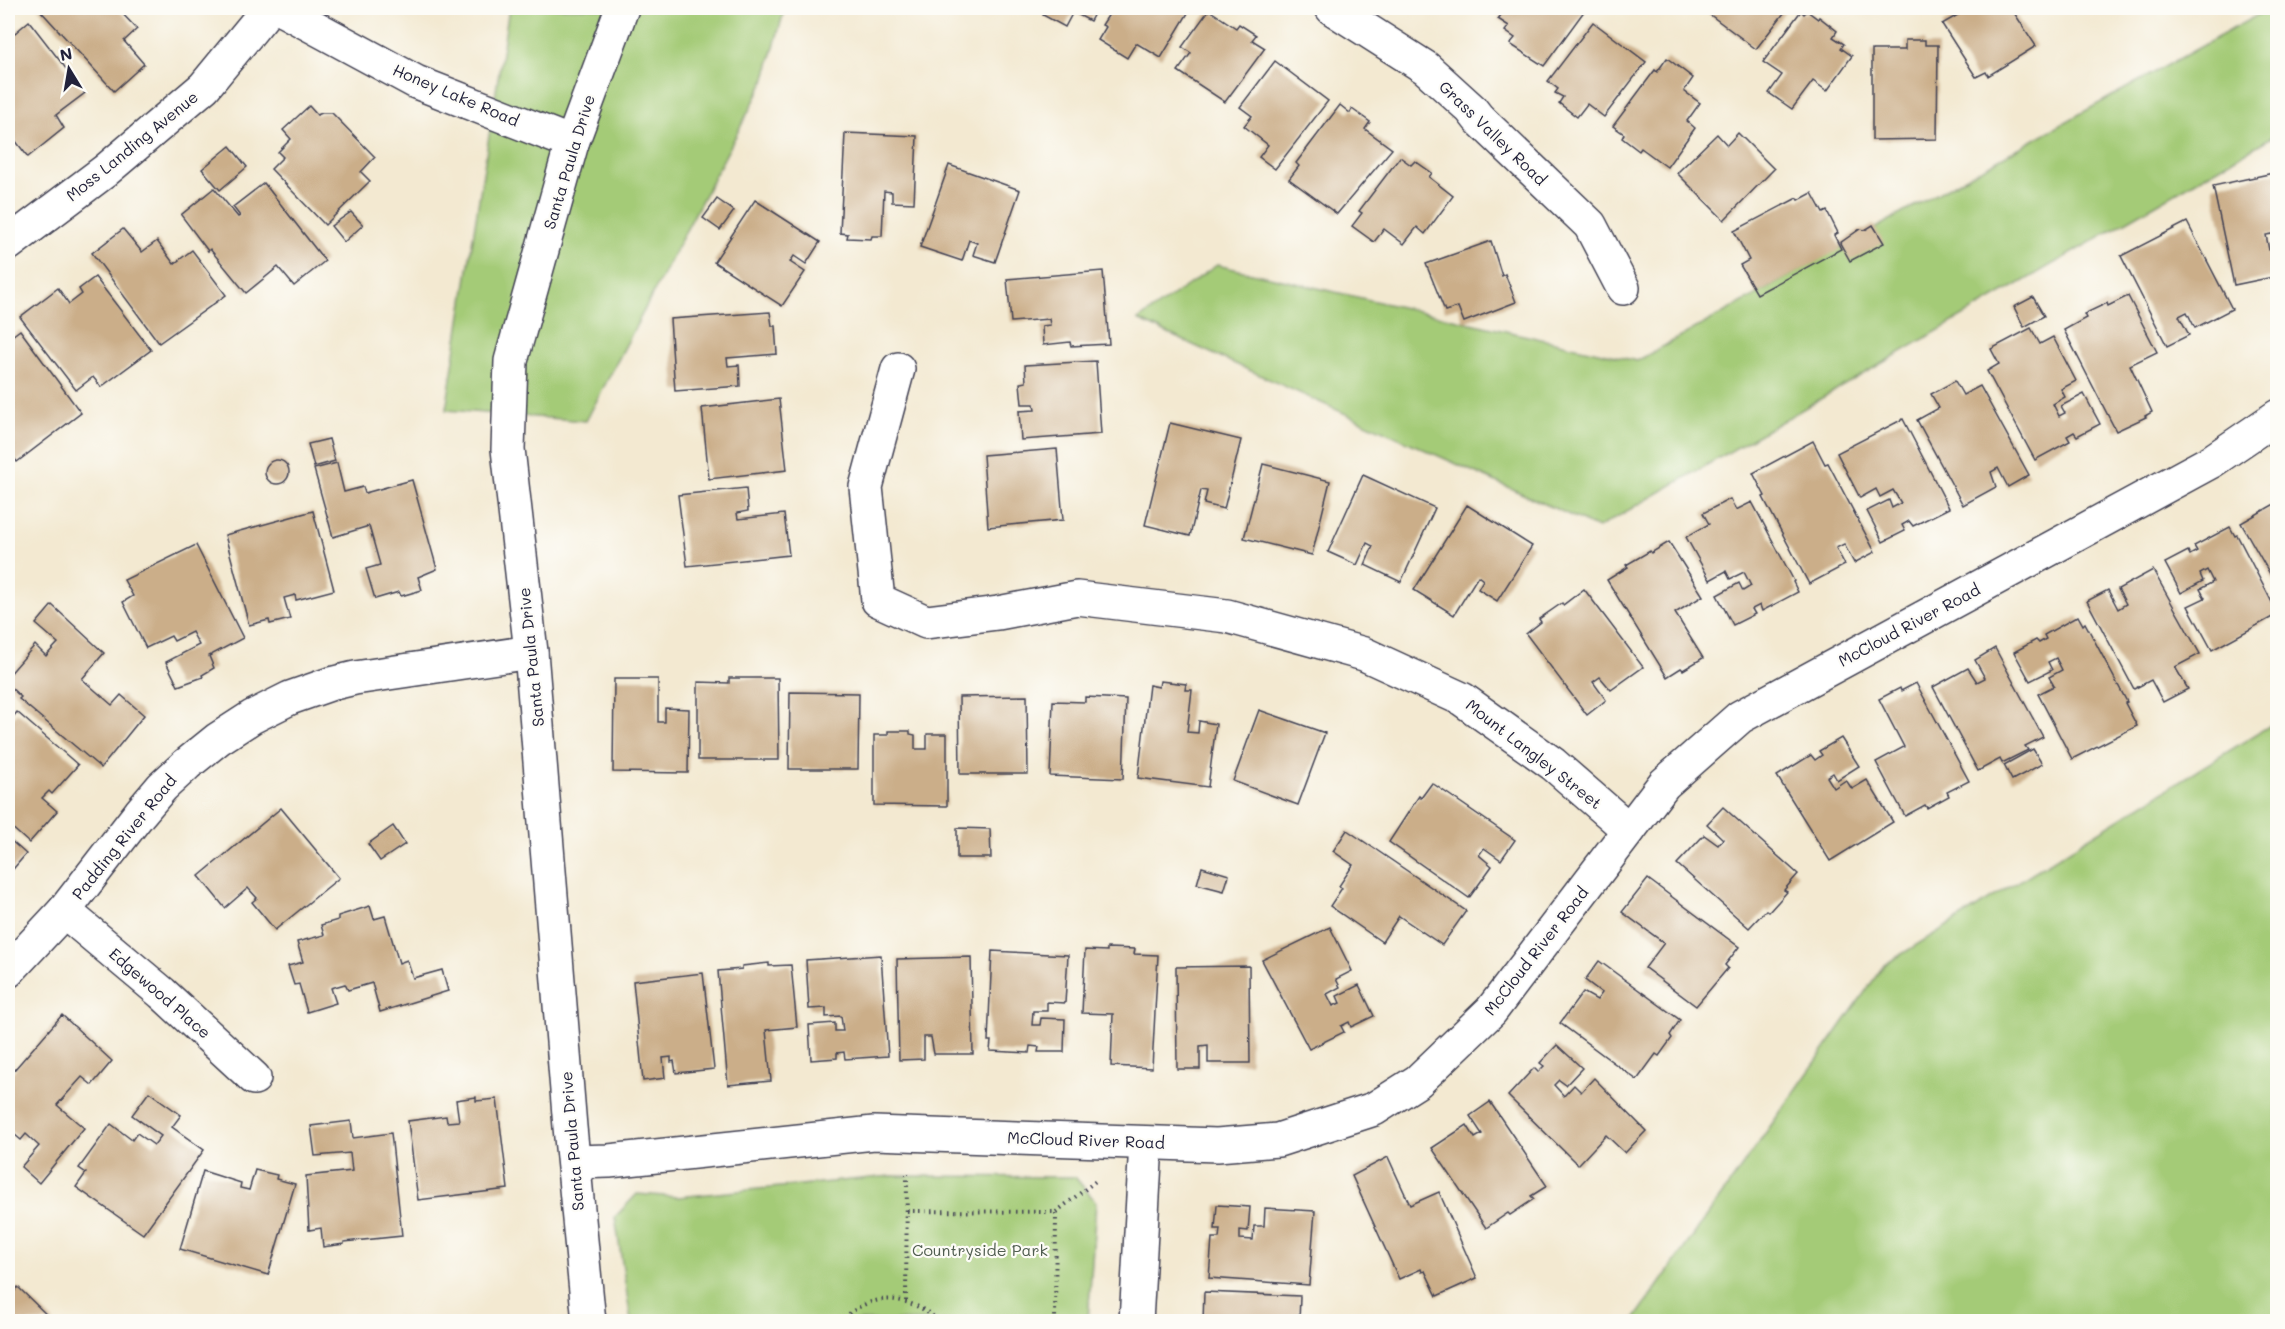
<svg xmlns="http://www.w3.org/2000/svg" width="2285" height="1329" font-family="Mali,sans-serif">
  <rect width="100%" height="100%" fill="#fdfcf7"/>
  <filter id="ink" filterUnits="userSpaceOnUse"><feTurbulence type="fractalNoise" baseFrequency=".0167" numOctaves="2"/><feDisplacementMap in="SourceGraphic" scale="12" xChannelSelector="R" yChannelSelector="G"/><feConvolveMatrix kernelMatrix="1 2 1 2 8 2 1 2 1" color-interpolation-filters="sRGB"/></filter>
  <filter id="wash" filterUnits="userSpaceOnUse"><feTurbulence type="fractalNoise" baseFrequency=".008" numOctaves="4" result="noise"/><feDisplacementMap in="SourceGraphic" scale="24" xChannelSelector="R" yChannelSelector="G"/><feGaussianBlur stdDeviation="1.35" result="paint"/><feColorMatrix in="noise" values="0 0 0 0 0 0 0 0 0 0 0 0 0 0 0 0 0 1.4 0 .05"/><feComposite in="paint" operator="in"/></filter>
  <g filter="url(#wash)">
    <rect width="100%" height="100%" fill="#f3e9d1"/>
    <g fill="#a4cb77" stroke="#637659" stroke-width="1.5">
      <path d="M509,8H785L764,82L586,421L446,410Z"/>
      <path d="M2270,8H2277V134L1598,528L1138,320L1217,265L1637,361Z"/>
      <path d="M2277,721V1321H1633L1884,965Z"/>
      <path d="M891,1176L1075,1177L1096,1202L1088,1321H631L615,1217L637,1194L678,1197Z"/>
    </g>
    <g id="blocks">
      <g fill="#cbae89">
        <path d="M38,8H117L137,29L124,41L144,64L114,91Z"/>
        <path d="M1047,8H1097L1090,21L1073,12L1065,27L1043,15Z"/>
        <path d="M1113,8H1191L1161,58L1136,43L1127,58L1098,40L1106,27L1102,25Z"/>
        <path d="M1506,8H1582L1585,10L1544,66L1510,44L1515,38L1505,31L1509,26L1498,19Z"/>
        <path d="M1701,8H1788L1756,49Z"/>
        <path d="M1970,8H2011L2036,46L1988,76L1986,72L1976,77L1942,24Z"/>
        <path d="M1209,10L1236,28L1239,24L1256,35L1252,40L1265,48L1225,102L1178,71L1191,53L1182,47Z"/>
        <path d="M1801,11L1804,14L1807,11L1818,19L1819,17L1837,31L1833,37L1844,44L1841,48L1852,56L1827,91L1813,81L1792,109L1769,93L1782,75L1763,62Z"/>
        <path d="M29,21L85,93L56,115L64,128L28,157L8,131V39Z"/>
        <path d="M1593,22L1646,62L1604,117L1587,104L1577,117L1559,103L1563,97L1555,93L1558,89L1548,81Z"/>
        <path d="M1905,40H1925V45H1938L1937,139L1872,140V50H1905Z"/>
        <path d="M1667,58L1693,78L1684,91L1700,103L1687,121L1695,128L1667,167L1641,148L1639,151L1622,138L1624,134L1613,126L1655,70L1657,72Z"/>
        <path d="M1275,61L1328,101L1275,169L1259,157L1268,145L1244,126L1252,116L1240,107Z"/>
        <path d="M1340,105L1350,113L1352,109L1370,122L1365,129L1392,149L1337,214L1289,179L1299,166L1296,163Z"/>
        <path d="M309,106L317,115L322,113H332L375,157L361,172L370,181L325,225L271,169L283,157L278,152L291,139L283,130Z"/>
        <path d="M845,133L917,136L914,203L892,202V192L884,191L882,236H872L871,239L847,238L848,234L840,233Z"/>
        <path d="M1738,133L1774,169L1724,220L1677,173L1717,134L1727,145Z"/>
        <path d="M230,146L247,167L220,190L202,169Z"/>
        <path d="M1400,157L1411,165L1415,161L1432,173L1429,177L1453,196L1425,234L1417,227L1404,244L1384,229L1374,242L1352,226L1362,213L1359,211Z"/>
        <path d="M949,165L1020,190L995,262L973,255L977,243L969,240L962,261L920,247Z"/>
        <path d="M2278,172V233L2266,235L2269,250L2276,249L2274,241L2278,240V270L2271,271L2273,277L2234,285L2213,186Z"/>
        <path d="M264,183L325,261L294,286L278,267L246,293L210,249L208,251L181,215L214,188L238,217L240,216L233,207Z"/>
        <path d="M1812,193L1823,213L1827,211L1838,233L1834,235L1841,249L1757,294L1740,265L1749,260L1734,231L1797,198L1799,200Z"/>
        <path d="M717,199L734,211L720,230L703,218Z"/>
        <path d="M755,200L820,242L806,264L794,256L790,262L805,272L782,306L714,262Z"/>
        <path d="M351,212L363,225L344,242L331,226Z"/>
        <path d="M2187,222L2232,309L2195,328L2187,312L2179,316L2189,335L2167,346L2121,256Z"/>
        <path d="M1873,225L1884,243L1850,261L1840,243L1860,229L1865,230Z"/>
        <path d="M123,229L142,252L157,241L174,264L192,250L226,295L159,343L92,253Z"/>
        <path d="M1491,241L1502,276L1505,274L1516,302L1464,322L1458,307L1445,311L1426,264Z"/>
        <path d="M1103,271L1109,344L1071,346L1070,342L1043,345L1042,326L1050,325L1049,319L1011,322L1007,279Z"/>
        <path d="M95,277L151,350L101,387L93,377L76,390L20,317L58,288L69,304L82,294L79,289Z"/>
        <path d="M2128,296L2157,352L2130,365L2152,412L2145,416L2146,417L2116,431L2064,330L2086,318L2084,314L2107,303L2108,306Z"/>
        <path d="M2033,297L2044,316L2024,327L2014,307Z"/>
        <path d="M770,312L772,326H775L777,354L727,358L728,366L739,365L740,386L675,391L670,319Z"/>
        <path d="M2031,328L2040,344L2053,337L2076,381L2061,389L2065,397L2053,404L2059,416L2065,413L2061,406L2084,394L2100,424L2077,436L2074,432L2067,436L2070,441L2035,460L1987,371L1999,364L1991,349Z"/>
        <path d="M20,330L81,413L17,462L8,450V339Z"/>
        <path d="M1096,361L1101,434L1021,440L1019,411L1035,410L1034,404H1022L1020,383L1026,382L1025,365Z"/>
        <path d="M1955,381L1963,395L1980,386L2029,475L2008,487L1998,468L1991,472L1996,487L1963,505L1917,420L1939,408L1931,394Z"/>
        <path d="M779,399L787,470L709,479L702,408Z"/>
        <path d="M1903,419L1949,508L1913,526L1909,521L1902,525L1905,531L1883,542L1867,511L1889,500L1892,508L1901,503L1893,490L1880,497L1876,489L1860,498L1837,453Z"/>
        <path d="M1170,423L1241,440L1224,509L1204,504L1207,491L1201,490L1190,536L1145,525Z"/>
        <path d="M329,439L335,461L314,467L308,444Z"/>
        <path d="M1813,441L1825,464L1828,463L1875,552L1854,563L1844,544L1836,548L1845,565L1809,584L1763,497L1765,496L1753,473Z"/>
        <path d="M1057,449L1063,520L988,527L983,455Z"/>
        <circle cx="277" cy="472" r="12"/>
        <path d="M337,463L344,492L363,487L365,493L412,480L437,569L418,577L422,590L401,596L399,592L375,599L366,569L380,565L369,526L333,537L314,469Z"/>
        <path d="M1263,464L1330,481L1312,555L1244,538Z"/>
        <path d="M1363,475L1435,508L1401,582L1365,565L1373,546L1367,543L1357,565L1328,552Z"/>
        <path d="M746,488L748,511L737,513L738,519L784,514L789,555L687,566L678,495Z"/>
        <path d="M1730,499L1736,510L1752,502L1794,581L1793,582L1798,592L1762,611L1760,605L1752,609L1755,614L1733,625L1717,595L1739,583L1743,591L1751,586L1744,572L1730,579L1726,571L1710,580L1686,537L1709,524L1703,513Z"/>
        <path d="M2278,502V588L2241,523Z"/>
        <path d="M1467,505L1532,546L1497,601L1478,589L1483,580L1478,576L1454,615L1414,590Z"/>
        <path d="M313,511L334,590L296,600L295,595L284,598L290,619L270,624L269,620L249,625L225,535Z"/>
        <path d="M2230,527L2235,536L2237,535L2278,614L2212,650L2188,606L2205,598L2200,589L2213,582L2207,570L2200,574L2203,581L2181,593L2165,563L2188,551L2190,555L2197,551L2194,546Z"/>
        <path d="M1669,542L1703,596L1675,613L1703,658L1683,670L1681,668L1667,677L1607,580L1628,567L1626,565L1650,551L1651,553Z"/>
        <path d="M196,545L243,638L209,656L214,668L202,675L203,677L178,686L166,662L199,645L192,632L174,641L171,636L146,648L123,602L133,596L124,580Z"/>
        <path d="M2153,570L2200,654L2175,667L2188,689L2163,702L2151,680L2134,689L2087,601L2108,590L2118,609L2126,604L2118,589Z"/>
        <path d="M1584,589L1643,667L1611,690L1600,677L1593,682L1606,700L1587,715L1526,634L1541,622L1539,619L1562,603L1563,605Z"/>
        <path d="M52,605L104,653L82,679L112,705L121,695L144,715L101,768L19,699L21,697L8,685V676L35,645L46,656L58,643L36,624Z"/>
        <path d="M2078,616L2083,625L2085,623L2127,702L2125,703L2137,726L2072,759L2038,694L2054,686L2049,677L2062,670L2056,658L2048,662L2052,670L2030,681L2014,652L2036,640L2039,643L2046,639L2044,635Z"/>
        <path d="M1995,648L2043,737L2025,746L2028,750L2002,763L2000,759L1978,771L1933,687L1968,668L1977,682L1985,678L1975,660Z"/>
        <path d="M729,678H778L779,760H698V682L729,683Z"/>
        <path d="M614,679H658V722H665V708L689,709L688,773L613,772Z"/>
        <path d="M1160,681L1186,684L1185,690H1192L1187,732L1198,733L1199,721L1216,724L1208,787L1138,778L1149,685L1159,687Z"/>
        <path d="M1916,683L1969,781L1947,792L1949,796L1927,808L1925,805L1905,816L1876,762L1904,747L1879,699L1900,688L1901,691Z"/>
        <path d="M790,692L859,693L858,769H789Z"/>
        <path d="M1027,696L1028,774H960L959,697Z"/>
        <path d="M1085,697L1126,699L1123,779L1050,776L1053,701L1085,702Z"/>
        <path d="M1259,710L1325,733L1298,805L1233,781Z"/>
        <path d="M17,712L78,765L52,794L49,791L42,798L57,811L29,843L8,824V723Z"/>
        <path d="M888,731H910V734L915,735V749H927V734H947V806L874,805V735H888Z"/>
        <path d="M1841,738L1859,766L1837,780L1833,773L1827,777L1834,788L1846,780L1852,789L1867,780L1893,822L1830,861L1777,776L1811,755L1815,760L1822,755L1819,751Z"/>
        <path d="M2033,749L2042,764L2012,780L2004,765Z"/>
        <path d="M1432,783L1515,840L1501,860L1484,848L1479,855L1492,866L1469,898L1389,842L1419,796L1421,798Z"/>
        <path d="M1723,807L1798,874L1784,890L1787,892L1769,912L1766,910L1749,928L1677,864L1704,835L1718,845L1723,839L1707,824Z"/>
        <path d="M281,808L339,878L275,930L252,902L257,898L248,888L225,908L199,876Z"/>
        <path d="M393,826L405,844L380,861L368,844Z"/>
        <path d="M957,828L990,829L991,858H957Z"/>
        <path d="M1347,830L1466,911L1442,945L1399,916L1382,942L1330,906L1342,888L1339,886L1353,865L1333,851Z"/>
        <path d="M8,838L26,854L8,875Z"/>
        <path d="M1202,867L1229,875L1224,891L1197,884Z"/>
        <path d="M1648,879L1739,947L1725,965L1728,968L1696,1006L1645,968L1664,943L1622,912Z"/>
        <path d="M370,906L374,919L385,916L399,963L407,960L413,978L442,970L448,991L380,1012L372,983L348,990L345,984L331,988L336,1003L307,1012L299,984L294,985L288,966L303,962L297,942L324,935L321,925L338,920V916Z"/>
        <path d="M1330,927L1352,971L1336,979L1340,987L1327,994L1333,1006L1340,1003L1337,996L1359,985L1374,1016L1351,1027L1349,1022L1341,1026L1344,1032L1309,1049L1262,960Z"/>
        <path d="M1107,948L1135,949L1134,954L1158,955L1152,1068L1111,1066L1113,1014L1082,1013L1085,950L1107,951Z"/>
        <path d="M992,951L1068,955L1065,1003L1047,1002V1011H1033L1032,1025H1040L1041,1018L1065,1019L1064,1052H1038L1039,1047L1030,1046L1029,1053L990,1051L991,1041H988Z"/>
        <path d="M881,955L888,1056L845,1059L844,1052L837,1053V1058L811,1060L809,1025L835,1023V1031H843L841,1016L826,1017V1008L809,1009L806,960Z"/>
        <path d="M971,957L973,1054H934L931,1037H924V1059L899,1060L897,959Z"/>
        <path d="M1599,961L1680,1020L1670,1035L1672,1038L1659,1056L1656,1054L1637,1080L1560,1023L1583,992L1597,1000L1602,993L1585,980Z"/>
        <path d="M769,963V966L791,965L797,1027L766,1030L771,1081L728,1085L718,971L742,969V966Z"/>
        <path d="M1249,966L1250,1063H1208V1045L1200,1046V1069H1177L1176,967Z"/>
        <path d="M703,973L714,1069L676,1073L674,1061L671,1062V1057L663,1058L665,1078L643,1081L633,981Z"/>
        <path d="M62,1015L112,1061L92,1085L82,1077L57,1105L84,1128L39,1183L21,1167L39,1146L26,1134L21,1140L8,1129V1077Z"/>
        <path d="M1557,1045L1582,1068L1566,1085L1559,1080L1554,1085L1564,1096L1574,1085L1581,1092L1594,1078L1646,1131L1625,1153L1606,1135L1578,1165L1508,1096L1534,1068L1538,1072L1544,1066L1540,1063Z"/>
        <path d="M149,1092L181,1115L172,1127L204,1150L143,1234L76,1187L86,1173L79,1168L111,1124L132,1140L137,1133L154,1145L161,1136L132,1115Z"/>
        <path d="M476,1097V1101L497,1099L508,1189L418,1200L408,1121L446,1116L447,1122L459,1121L456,1100Z"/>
        <path d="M1490,1102L1547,1186L1531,1196L1534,1199L1510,1215L1508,1213L1486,1228L1432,1148L1467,1125L1475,1138L1482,1134L1470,1116Z"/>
        <path d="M351,1121L353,1138L391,1133L402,1236L344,1242V1244L323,1247L321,1228L309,1230L306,1176L352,1171L350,1153L315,1156L311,1126Z"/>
        <path d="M1388,1157L1410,1205L1439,1192L1477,1278L1437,1296L1425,1271L1422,1272L1421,1269L1399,1279L1352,1176Z"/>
        <path d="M255,1170L277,1175L276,1179L295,1184L268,1275L180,1249L203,1171L241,1183L240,1188L249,1190Z"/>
        <path d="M1217,1205L1250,1207L1248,1231L1240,1230V1239L1253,1240L1254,1226H1264L1265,1208L1315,1211L1309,1285L1209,1278L1212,1238H1219L1220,1229H1215Z"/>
        <path d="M18,1287L54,1322H8V1299Z"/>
        <path d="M1204,1292L1300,1296L1299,1322H1203Z"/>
      </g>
    </g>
  </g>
  <g filter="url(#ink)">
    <use href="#blocks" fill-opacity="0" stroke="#414052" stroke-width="1.5"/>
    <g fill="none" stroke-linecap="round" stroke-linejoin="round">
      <g stroke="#414052" stroke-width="36">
        <g id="minor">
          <path d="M279,8L416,82L572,143"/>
          <path d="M1332,8L1426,68L1471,109L1478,118L1590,225L1623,288"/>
          <path d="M8,244L105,171L204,87L269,8"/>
          <path d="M898,369L866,487L878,600L926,622L998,613L1077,598L1227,616L1364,654L1462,699L1553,764L1629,830"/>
          <path d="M64,911L162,993L254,1078"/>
          <path d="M8,971L64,911L140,813L162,787L187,764L218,739L252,717L290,698L330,684L355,678L531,652"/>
          <path d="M574,1162L609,1161L874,1133L1217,1145L1278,1140L1374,1109L1418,1081L1491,1011L1664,784L1740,717L2212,461L2278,416"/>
          <path d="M589,1322L570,1127L531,652L508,449L511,361L572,143L622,8"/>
          <path d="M1136,1322L1146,1143"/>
        </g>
      </g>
      <g stroke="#414052" stroke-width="4" stroke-dasharray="1.5 4.5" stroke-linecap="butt">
        <path d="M907,1211L1056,1212L1055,1322"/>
        <path d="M1056,1212L1097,1180"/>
        <path d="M906,1301L907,1174"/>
        <path d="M840,1322C871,1290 909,1294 940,1322"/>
      </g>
      <use href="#minor" stroke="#fff" stroke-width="33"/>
    </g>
  </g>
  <g text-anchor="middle" stroke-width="4.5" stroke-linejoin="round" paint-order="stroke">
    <g font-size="16" fill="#22223b" stroke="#fdfcf7">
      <text transform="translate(456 95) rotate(23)" y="6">Honey Lake Road</text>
      <text transform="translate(1493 133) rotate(44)" y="6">Grass Valley Road</text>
      <text transform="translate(132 146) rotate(-39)" y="6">Moss Landing Avenue</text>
      <text transform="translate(569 162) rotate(-73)" y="6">Santa Paula Drive</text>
      <text transform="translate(1909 625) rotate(-28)" y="6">McCloud River Road</text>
      <text transform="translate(531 657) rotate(-96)" y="6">Santa Paula Drive</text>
      <text transform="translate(1534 754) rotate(38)" y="6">Mount Langley Street</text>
      <text transform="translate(124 837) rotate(-51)" y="6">Padding River Road</text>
      <text transform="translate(1536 951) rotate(-52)" y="6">McCloud River Road</text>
      <text transform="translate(160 993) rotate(41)" y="6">Edgewood Place</text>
      <text transform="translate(1086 1140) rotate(2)" y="6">McCloud River Road</text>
      <text transform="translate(572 1141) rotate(-95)" y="6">Santa Paula Drive</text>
    </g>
    <g font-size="16" fill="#505d50" stroke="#fdfcf7">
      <text x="980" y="1256">Countryside Park</text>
    </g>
  </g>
  <rect width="2285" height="1329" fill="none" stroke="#fdfcf7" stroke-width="30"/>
  <g transform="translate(69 69) rotate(349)" stroke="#fdfcf7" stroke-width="4.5" paint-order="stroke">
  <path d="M0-4.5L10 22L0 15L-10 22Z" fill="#22223b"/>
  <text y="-9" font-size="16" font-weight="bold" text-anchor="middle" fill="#22223b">N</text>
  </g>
</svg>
